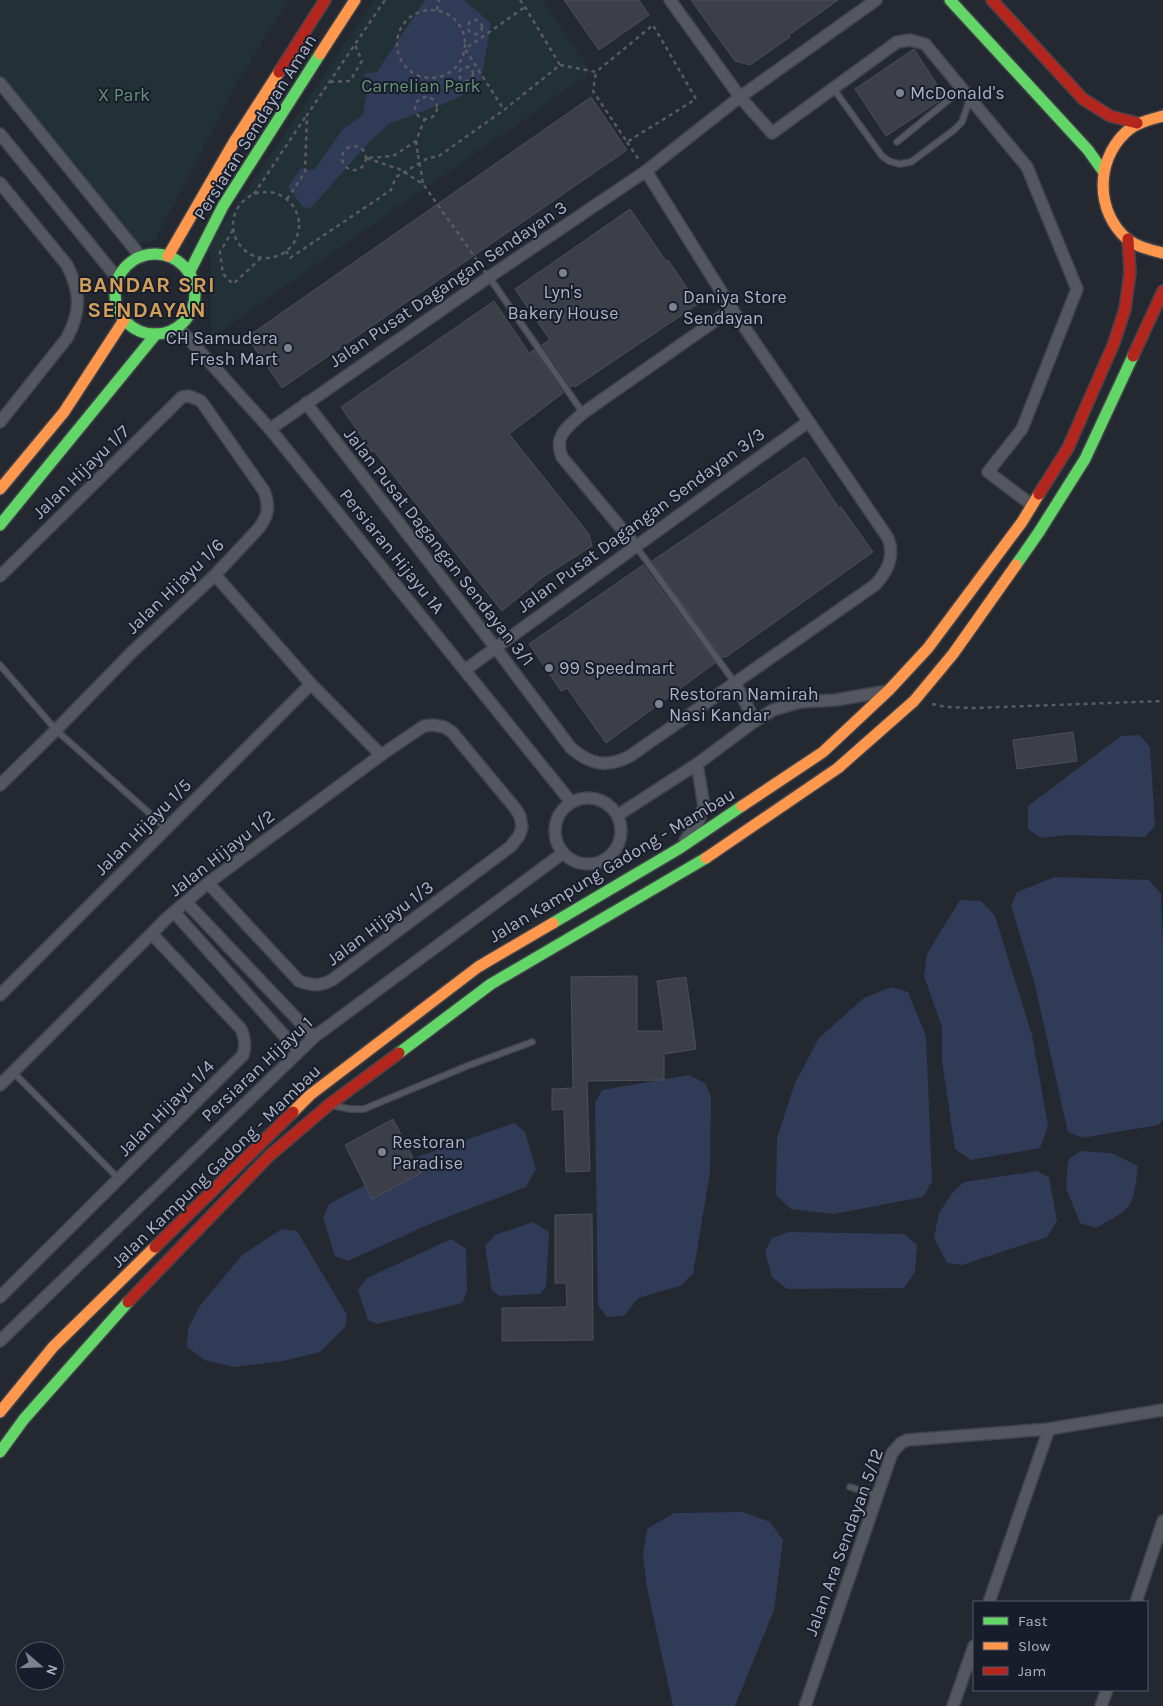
<svg xmlns="http://www.w3.org/2000/svg" width="1163" height="1706" font-family="Karla,sans-serif">
  <rect width="100%" height="100%" fill="#242831"/>
  <g fill="#213136">
    <path d="M0,0H289L238,81L155,241L141,242L129,248L0,93Z"/>
    <path d="M374,0H543L592,72L211,338L210,245Z"/>
  </g>
  <g fill="#303b58">
    <path d="M425,0H464L491,23L480,87L453,100L389,124L369,142L310,209L302,206L288,187L301,168L314,170L343,129L363,115L368,81L363,74L377,72Z"/>
    <path d="M1139,735L1150,747L1155,826L1145,837L1065,835L1041,838L1028,829V806L1121,736Z"/>
    <path d="M1055,877L1149,880L1161,894L1163,945V1120L1158,1125L1082,1138L1068,1132L1034,981L1011,906L1017,892Z"/>
    <path d="M960,900L981,901L995,916L1032,1035L1048,1126L1040,1148L971,1160L955,1149L942,1061V1027L924,976L927,954Z"/>
    <path d="M891,987L908,992L926,1036L932,1181L923,1197L833,1214L791,1209L776,1195L777,1138L795,1083L819,1038L864,998Z"/>
    <path d="M689,1075L705,1083L711,1097L710,1172L693,1274L680,1286L638,1298L624,1316L607,1317L598,1305L595,1103L602,1090Z"/>
    <path d="M514,1123L525,1132L536,1169L526,1187L432,1223L348,1261L335,1256L323,1218L329,1204L420,1156Z"/>
    <path d="M1080,1151L1111,1153L1138,1166C1133,1209 1133,1207 1096,1228L1080,1223L1066,1188L1068,1160Z"/>
    <path d="M1037,1171L1049,1177L1057,1221L1047,1237L962,1265L947,1263L934,1238L939,1213L953,1192L964,1182Z"/>
    <path d="M533,1222L549,1232L546,1287L540,1294L500,1296L492,1291L485,1246L495,1235Z"/>
    <path d="M282,1229L297,1231L347,1315L345,1327L320,1352L283,1361L234,1367L205,1360L187,1347L188,1329L199,1307L242,1255Z"/>
    <path d="M789,1232L904,1234L917,1245L915,1272L904,1288L787,1289L772,1277L765,1251L772,1238Z"/>
    <path d="M451,1239L466,1249L467,1291L462,1303L377,1324L368,1320L358,1290L367,1278Z"/>
    <path d="M743,1512L770,1522L783,1540L774,1610L735,1706H673L647,1588L643,1554L647,1529L674,1513Z"/>
  </g>
  <g fill="#3c3f48" stroke="#4c4f5a">
    <path d="M564,0H639L649,15L599,50Z"/>
    <path d="M691,0H838L789,35L790,37L750,65L735,61Z"/>
    <path d="M914,49L945,97L886,136L855,89Z"/>
    <path d="M591,97L627,150L282,388L247,337Z"/>
    <path d="M630,209L666,261L668,260L698,304L575,387L574,385L571,387L542,345L550,340L515,289Z"/>
    <path d="M494,301L529,353L534,350L563,393L509,434L589,534L592,546L543,577L502,611L374,451L372,452L341,407Z"/>
    <path d="M805,457L839,508L841,507L873,552L726,657L725,656L722,658L652,561Z"/>
    <path d="M643,565L715,663L606,743L567,688L561,691L529,644Z"/>
    <path d="M1073,732L1077,761L1017,769L1013,740Z"/>
    <path d="M637,976V1031H664L657,981L686,977L696,1049L664,1054V1080L587,1081L590,1171L566,1172L564,1109L552,1110V1089L573,1088L571,977Z"/>
    <path d="M393,1119L421,1173L372,1199L345,1145Z"/>
    <path d="M592,1214L593,1340L502,1341V1308L567,1307L566,1283H555V1215Z"/>
  </g>
  <g fill="none" stroke-linecap="round" stroke-linejoin="round">
    <g stroke="#40434a" stroke-width="8">
      <g id="lane">
        <path d="M833,88L882,156L889,161L899,164L911,162L954,130L962,122L970,98"/>
        <path d="M897,142L962,89"/>
        <path d="M489,277L583,413"/>
        <path d="M635,545L735,683"/>
        <path d="M0,665L56,730L166,828"/>
        <path d="M13,1072L119,1179"/>
        <path d="M335,1106L350,1109H364L467,1066L532,1042"/>
        <path d="M850,1487L878,1496"/>
      </g>
    </g>
    <g stroke="#40434a" stroke-width="14">
      <g id="street">
        <path d="M670,0L740,97L772,133L897,42L910,40L925,44L1027,167L1077,289L1022,429L988,472L1032,505"/>
        <path d="M0,83L141,257"/>
        <path d="M0,134L118,279"/>
        <path d="M0,183L67,265C81,293 81,311 67,338L0,422"/>
        <path d="M178,327L270,429L571,802"/>
        <path d="M306,403L495,647L571,748C591,765 607,768 630,756L875,585C888,571 895,556 888,538L732,309L646,171"/>
        <path d="M270,429L489,277L646,171L740,97L876,0"/>
        <path d="M635,545L562,457C553,435 568,427 583,413L732,309"/>
        <path d="M215,575L311,684L381,755"/>
        <path d="M0,576L182,397L189,396L201,401L264,491C270,506 268,516 259,528L215,575L132,652L56,730L0,785"/>
        <path d="M465,670L808,422"/>
        <path d="M735,683L755,721"/>
        <circle cx="588" cy="831" r="33"/>
        <path d="M618,815L697,764L755,721L773,710L800,702L835,700L888,691"/>
        <path d="M685,841L699,820L704,806L697,764"/>
        <path d="M186,902L314,1037"/>
        <path d="M174,912L298,1051"/>
        <path d="M0,995L311,684"/>
        <path d="M0,1085L168,917L208,883L381,755L424,726L433,725L444,727L452,732L515,808L520,816L522,827L519,836L510,847L332,980C320,986 312,986 299,981L208,883"/>
        <path d="M0,1297L243,1055C246,1045 245,1038 241,1029L152,934"/>
        <path d="M0,1341L314,1037L563,853"/>
        <path d="M989,1602L1049,1429"/>
        <path d="M1136,1602L1163,1521"/>
        <path d="M805,1706L892,1453L901,1443L907,1440L1049,1429L1163,1410"/>
        <path d="M953,1706L974,1646"/>
        <path d="M1101,1706L1107,1690"/>
      </g>
    </g>
    <g stroke="#40434a" stroke-width="14">
      <g id="fast">
        <path d="M950,0L1088,150L1103,171"/>
        <circle cx="155" cy="294" r="40"/>
        <path d="M189,273L223,206L320,54"/>
        <path d="M0,525L156,334"/>
        <path d="M1016,565L1039,532L1085,459L1133,356"/>
        <path d="M553,923L680,848L742,806"/>
        <path d="M399,1053L491,984L706,858"/>
        <path d="M0,1452L24,1419L128,1302"/>
      </g>
    </g>
    <g stroke="#40434a" stroke-width="14">
      <g id="slow">
        <path d="M320,54L355,0"/>
        <path d="M1163,116C1149,120 1135,123 1125,133C1095,162 1096,212 1127,239C1137,247 1151,250 1163,253"/>
        <path d="M168,256L234,142L279,72"/>
        <path d="M0,489L64,412L124,320"/>
        <path d="M742,806L823,752L889,690L928,648L1022,522L1039,494"/>
        <path d="M706,858L838,768L914,701L953,654L1016,565"/>
        <path d="M293,1112L310,1095L478,967L553,923"/>
        <path d="M0,1412L53,1347L155,1247"/>
      </g>
    </g>
    <g stroke="#40434a" stroke-width="14">
      <g id="jam">
        <path d="M992,0L1083,99L1110,116L1137,123"/>
        <path d="M279,72L325,0"/>
        <path d="M1133,356L1163,291"/>
        <path d="M1039,494L1068,448L1114,343L1125,309L1130,273L1128,239"/>
        <path d="M155,1247L293,1112"/>
        <path d="M128,1302L269,1156L330,1104L399,1053"/>
      </g>
    </g>
    <g stroke="#585b63" stroke-width="2.5" stroke-dasharray="4 4" stroke-linecap="butt">
      <path d="M520,0L525,7L560,65L504,110L465,49L525,7"/>
      <circle cx="431" cy="44" r="34"/>
      <path d="M437,10L439,0"/>
      <circle cx="475" cy="27" r="7"/>
      <path d="M560,65L596,72L653,25L696,99L627,142L593,91L596,72"/>
      <circle cx="466" cy="74" r="7"/>
      <path d="M330,82L350,81L362,61L355,45"/>
      <circle cx="426" cy="108" r="11"/>
      <path d="M416,141L418,155"/>
      <path d="M627,142L639,160"/>
      <circle cx="354" cy="158" r="12"/>
      <path d="M421,171L423,184"/>
      <circle cx="266" cy="225" r="33"/>
      <path d="M254,194L306,116"/>
      <path d="M287,199L305,172L307,115L385,0"/>
      <path d="M233,230L220,252L223,274L233,284L261,258"/>
      <path d="M286,251L290,258L391,190L396,177L428,158L439,156L504,110"/>
      <path d="M932,704L946,707L974,708L1163,701"/>
    </g>
    <use href="#lane" stroke="#545660" stroke-width="5.5"/>
    <use href="#street" stroke="#545660" stroke-width="11"/>
    <use href="#fast" stroke="#63d668" stroke-width="11"/>
    <use href="#slow" stroke="#ff974d" stroke-width="11"/>
    <use href="#jam" stroke="#b3261e" stroke-width="11"/>
    <g stroke="#585b63" stroke-width="2.5" stroke-dasharray="4 4" stroke-linecap="butt">
      <path d="M425,118L416,141L393,156L366,158L399,169L423,184L489,277"/>
      <path d="M418,155L421,171"/>
    </g>
  </g>
  <g fill="#7d8291" stroke="#181d2b" stroke-width="2">
    <circle cx="900" cy="93" r="5"/>
    <circle cx="563" cy="273" r="5"/>
    <circle cx="673" cy="307" r="5"/>
    <circle cx="288" cy="348" r="5"/>
    <circle cx="549" cy="668" r="5"/>
    <circle cx="659" cy="704" r="5"/>
    <circle cx="382" cy="1152" r="5"/>
  </g>
  <g text-anchor="middle" stroke-width="4" stroke-linejoin="round" paint-order="stroke">
    <g font-size="18" fill="#649476" stroke="#181d2b">
      <text x="421" y="92">Carnelian Park</text>
      <text x="124" y="101">X Park</text>
    </g>
    <g font-size="18" fill="#adb2c4" stroke="#181d2b" text-anchor="start">
      <text x="910" y="99">McDonald's</text>
      <text x="563" y="298" text-anchor="middle">Lyn's<tspan x="563" dy="21">Bakery House</tspan></text>
      <text x="683" y="303">Daniya Store<tspan x="683" dy="21">Sendayan</tspan></text>
      <text x="278" y="344" text-anchor="end">CH Samudera<tspan x="278" dy="21">Fresh Mart</tspan></text>
      <text x="559" y="674">99 Speedmart</text>
      <text x="669" y="700">Restoran Namirah<tspan x="669" dy="21">Nasi Kandar</tspan></text>
      <text x="392" y="1148">Restoran<tspan x="392" dy="21">Paradise</tspan></text>
    </g>
    <g font-size="18" fill="#adb2c4" stroke="#181d2b">
      <text transform="translate(255 127) rotate(-58)" y="6">Persiaran Sendayan Aman</text>
      <text transform="translate(448 284) rotate(-34)" y="6">Jalan Pusat Dagangan Sendayan 3</text>
      <text transform="translate(81 472) rotate(-44)" y="6">Jalan Hijayu 1/7</text>
      <text transform="translate(641 520) rotate(-36)" y="6">Jalan Pusat Dagangan Sendayan 3/3</text>
      <text transform="translate(439 547) rotate(52)" y="6">Jalan Pusat Dagangan Sendayan 3/1</text>
      <text transform="translate(392 551) rotate(51)" y="6">Persiaran Hijayu 1A</text>
      <text transform="translate(175 586) rotate(-44)" y="6">Jalan Hijayu 1/6</text>
      <text transform="translate(143 827) rotate(-45)" y="6">Jalan Hijayu 1/5</text>
      <text transform="translate(222 853) rotate(-38)" y="6">Jalan Hijayu 1/2</text>
      <text transform="translate(612 865) rotate(-31)" y="6">Jalan Kampung Gadong - Mambau</text>
      <text transform="translate(380 923) rotate(-37)" y="6">Jalan Hijayu 1/3</text>
      <text transform="translate(257 1069) rotate(-43)" y="6">Persiaran Hijayu 1</text>
      <text transform="translate(166 1108) rotate(-45)" y="6">Jalan Hijayu 1/4</text>
      <text transform="translate(216 1166) rotate(-44)" y="6">Jalan Kampung Gadong - Mambau</text>
      <text transform="translate(844 1542) rotate(-70)" y="6">Jalan Ara Sendayan 5/12</text>
    </g>
    <g font-size="22" font-weight="bold" letter-spacing="1" fill="#d39f58" stroke="#181d2b">
      <text x="147" y="292">BANDAR SRI<tspan x="147" dy="25">SENDAYAN</tspan></text>
    </g>
  </g>
  <rect x="973" y="1601" width="175" height="90" fill="#181d2b" stroke="#545968"/>
  <rect x="983" y="1617" width="25" height="8" fill="#63d668" stroke="#545968"/>
  <text x="1018" y="1626" font-size="15" fill="#adb2c4">Fast</text>
  <rect x="983" y="1642" width="25" height="8" fill="#ff974d" stroke="#545968"/>
  <text x="1018" y="1651" font-size="15" fill="#adb2c4">Slow</text>
  <rect x="983" y="1667" width="25" height="8" fill="#b3261e" stroke="#545968"/>
  <text x="1018" y="1676" font-size="15" fill="#adb2c4">Jam</text>
  <g transform="translate(40 1666) rotate(109)"><circle r="24" fill="#181d2b" stroke="#545968"/>
  <path d="M0-4L9 19L0 12L-9 19Z" fill="#7d8291"/>
  <text y="-8" font-size="14" font-weight="bold" text-anchor="middle" fill="#adb2c4">N</text>
  </g>
</svg>
